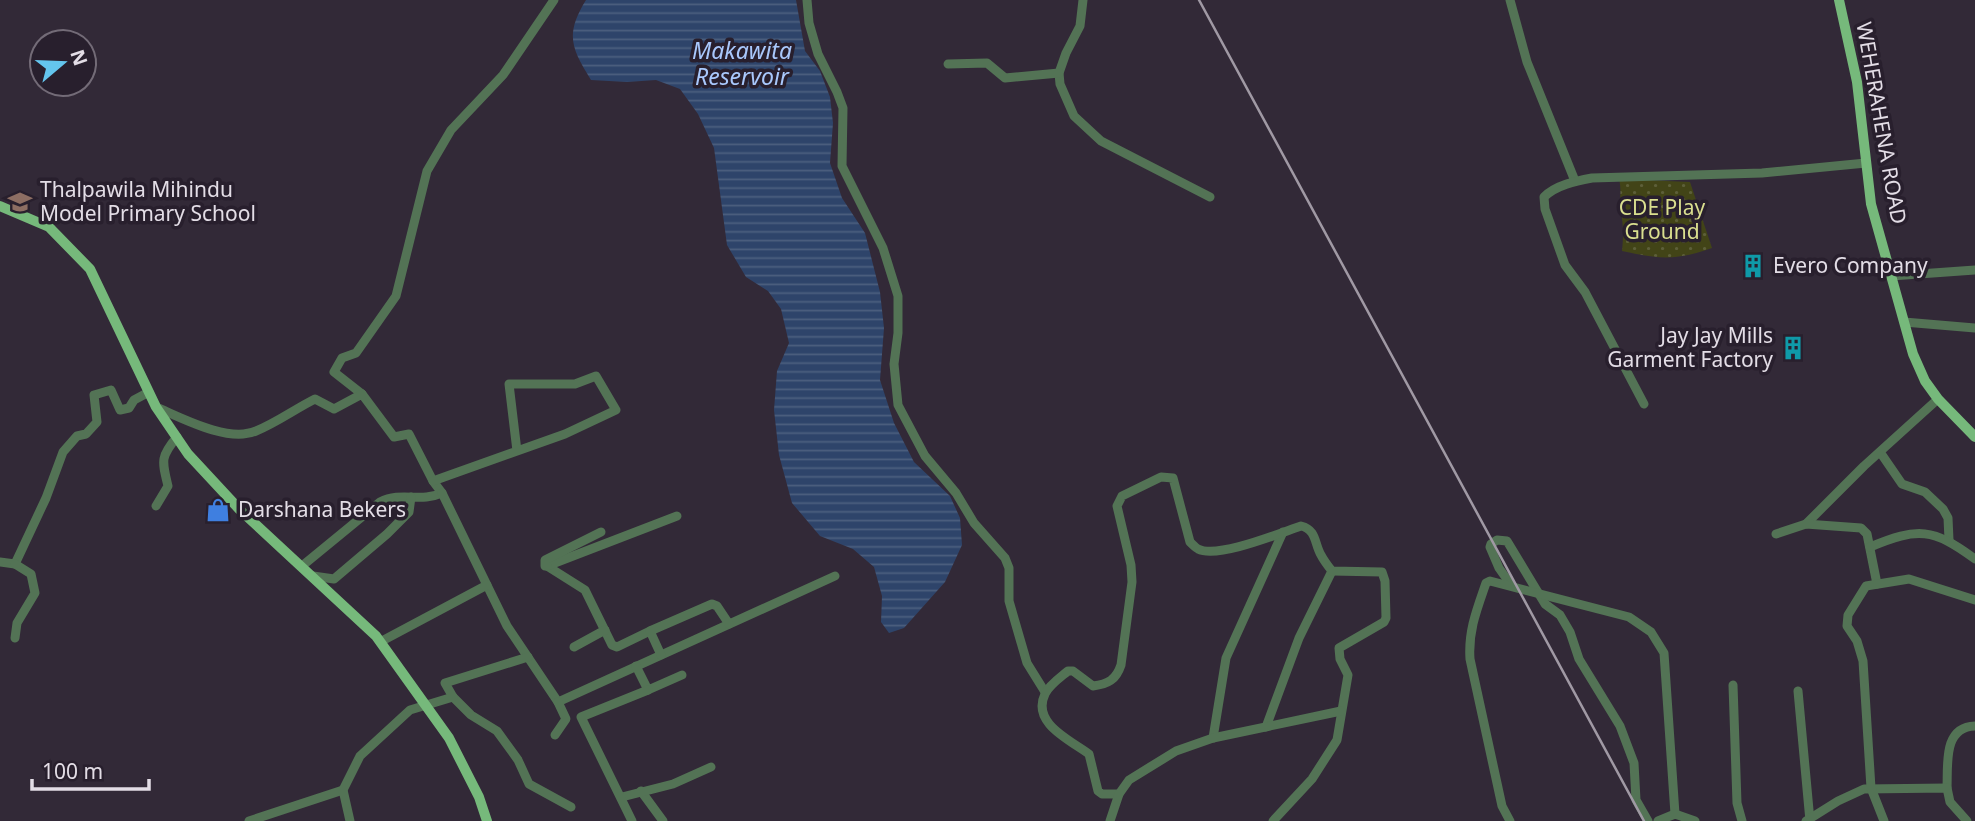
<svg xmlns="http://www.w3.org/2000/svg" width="1975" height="821" font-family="'Noto Sans',sans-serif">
  <defs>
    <pattern id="park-dots" width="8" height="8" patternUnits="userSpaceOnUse" patternTransform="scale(1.75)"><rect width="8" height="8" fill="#424417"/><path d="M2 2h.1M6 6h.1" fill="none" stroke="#5d5f39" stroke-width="1.8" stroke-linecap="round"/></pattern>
    <pattern id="water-rules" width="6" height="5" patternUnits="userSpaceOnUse" patternTransform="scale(1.75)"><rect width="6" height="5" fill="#2e446a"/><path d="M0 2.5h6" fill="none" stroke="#4c5f7f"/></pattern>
  </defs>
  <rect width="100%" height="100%" fill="#322937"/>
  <path fill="url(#park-dots)" d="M1619,179L1690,182L1712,248C1675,261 1660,259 1622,251C1624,232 1623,227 1621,209C1619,199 1622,190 1619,179Z"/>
  <path fill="url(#water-rules)" d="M586,0H796L805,51L820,71L830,97L833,123L830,163L842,198L865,233L880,292L884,328L880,380L894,423L914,462L950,496L960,518L962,545L945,582L904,628L889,633L881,622L882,596L874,567L853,549L820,536L792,503L779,455L774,410L777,371L789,343L781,309L768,291L746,277L727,245L714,148L698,114L680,89L656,80L627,82L591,80C571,48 565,34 586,0Z"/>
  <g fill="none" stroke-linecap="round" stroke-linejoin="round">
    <g stroke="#537355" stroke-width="9">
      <path d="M807,0L809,23L818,54L837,92L843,108L842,166L883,248L898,296V333L894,364L898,405L925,456L956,493L974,523L1005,558L1009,568V601L1027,663L1045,692"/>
      <path d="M1083,0L1080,26L1066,53L1059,73L1060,84L1074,116L1101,141L1210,197"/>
      <path d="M1510,0L1527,62L1575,181"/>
      <path d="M948,64L987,63L1005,78L1059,73"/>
      <path d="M1891,276L1975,270"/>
      <path d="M1904,322L1975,328"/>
      <path d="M362,394L334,372L342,358L356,353L396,296L427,171L451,130L503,75L554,0"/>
      <path d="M1644,404L1585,292L1565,265L1545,209L1544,197C1556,185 1576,181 1592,178L1762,173L1866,163"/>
      <path d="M156,407C182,418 228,443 256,431C276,423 295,409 315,399L334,409L362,394L394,437L409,434L433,481L442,493C420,503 402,491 380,502L302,566"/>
      <path d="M1880,452L1902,484L1925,492L1943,509L1948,518L1949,540"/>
      <path d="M433,481L565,434L616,410L596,376L575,384H509L517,451"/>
      <path d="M442,493L507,626L558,702L835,576"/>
      <path d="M156,506L168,486C162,461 160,457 177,437"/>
      <path d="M1806,524L1864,466L1938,399"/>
      <path d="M1776,534L1806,524L1861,528L1867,534L1877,584"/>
      <path d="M1870,547C1918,527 1933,528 1975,559"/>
      <path d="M0,562L15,564L46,498L63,452L77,436L86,434L97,422L94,395L111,390L120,410L129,408L134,400L149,392"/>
      <path d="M547,566L585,590L612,645L617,647L650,631"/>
      <path d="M547,566L677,516"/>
      <path d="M547,566H545V560L601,532"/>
      <path d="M313,576L334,579L387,534L409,512L411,497"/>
      <path d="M1511,585L1499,568L1490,547L1491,544L1497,540L1507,541L1545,604L1560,615L1570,632L1579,659L1620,726L1634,763L1636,800L1648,821"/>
      <path d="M15,638L17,623L35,593L31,574L15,564"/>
      <path d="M380,642L487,585"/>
      <path d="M574,647L605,630"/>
      <path d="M661,655L650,631L712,604L717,606L729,624"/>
      <path d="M636,666L648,690L682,675"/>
      <path d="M1733,685L1737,803L1742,821"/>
      <path d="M1798,691L1810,821"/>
      <path d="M453,697L471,715L497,731L518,760L529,784L571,807"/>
      <path d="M1266,727L1299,638L1332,571"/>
      <path d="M555,735L566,719L558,702"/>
      <path d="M1213,738L1226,658L1283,532"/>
      <path d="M1947,788C1948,764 1943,727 1975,726"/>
      <path d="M641,791L663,821"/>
      <path d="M1119,794H1102L1098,791L1089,754C1070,740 1031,723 1045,694C1049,685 1061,677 1068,671H1073L1093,686C1108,684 1116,680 1121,665L1132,582L1131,565L1117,506L1122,496L1161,477L1173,478L1190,542C1191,543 1197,549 1198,549C1218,559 1280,533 1301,526C1317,530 1314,543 1321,555C1324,561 1328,566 1332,571L1382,572L1385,581L1386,618L1384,622L1339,648L1340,659L1348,675L1337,740L1312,779L1273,821"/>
      <path d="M622,797L673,784L711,767"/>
      <path d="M249,821L343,790"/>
      <path d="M350,821L343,790L360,756L410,710L453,697L445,683L528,657"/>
      <path d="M632,821L581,717L648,690"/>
      <path d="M1110,821L1119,794L1129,780L1176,751L1213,738L1341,711"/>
      <path d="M1510,821L1502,806L1470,659C1468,631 1477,609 1486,583L1490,581L1629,617L1651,632L1664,653L1675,814"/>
      <path d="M1658,821L1675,814L1695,821"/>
      <path d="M1806,821L1838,801L1864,789L1947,788L1950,802L1967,821"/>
      <path d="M1884,821L1871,788L1863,661L1857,641L1847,626L1848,615L1866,586L1909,579L1975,600"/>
    </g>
    <g stroke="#76b97b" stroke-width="10">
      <path d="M1839,0L1857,82L1871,204L1913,354L1925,381L1938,399L1975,437"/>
      <path d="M0,206L49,227L90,269L156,407L188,454L239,509L376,636L449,738L479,797L487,821"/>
    </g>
    <path stroke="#a099a4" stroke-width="2.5" d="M1199,0L1644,821"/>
  </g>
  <defs>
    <g id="school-bare" transform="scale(1.89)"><path d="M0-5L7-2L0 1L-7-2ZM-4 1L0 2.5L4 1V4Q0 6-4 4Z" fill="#8d6e63" stroke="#281f2d" stroke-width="2.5" paint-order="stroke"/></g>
    <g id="building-bare" transform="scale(1.89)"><path d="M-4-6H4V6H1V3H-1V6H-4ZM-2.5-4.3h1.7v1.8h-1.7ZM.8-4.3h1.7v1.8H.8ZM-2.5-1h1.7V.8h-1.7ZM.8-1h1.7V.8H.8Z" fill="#0f9aa8" stroke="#281f2d" stroke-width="2.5" paint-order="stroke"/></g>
    <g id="shop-bare" transform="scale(1.89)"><path d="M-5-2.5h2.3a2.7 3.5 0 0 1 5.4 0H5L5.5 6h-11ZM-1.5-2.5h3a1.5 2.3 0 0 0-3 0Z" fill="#3f7fe0" stroke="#281f2d" stroke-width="2.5" paint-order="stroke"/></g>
  </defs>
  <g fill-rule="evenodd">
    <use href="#school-bare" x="20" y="202"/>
    <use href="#building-bare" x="1753" y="266"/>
    <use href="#building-bare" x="1793" y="348"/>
    <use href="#shop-bare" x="218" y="510"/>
  </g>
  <g text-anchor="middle" stroke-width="7" stroke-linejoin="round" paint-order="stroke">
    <g font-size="21" fill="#e3dde6" stroke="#281f2d">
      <text transform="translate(1881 123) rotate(80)" y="7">WEHERAHENA ROAD</text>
    </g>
    <g font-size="21" fill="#e3dde6" stroke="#281f2d" text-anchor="start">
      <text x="40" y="197">Thalpawila Mihindu<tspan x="40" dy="24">Model Primary School</tspan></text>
      <text x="1773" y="273">Evero Company</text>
      <text x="1773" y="343" text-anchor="end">Jay Jay Mills<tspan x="1773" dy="24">Garment Factory</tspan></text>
      <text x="238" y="517">Darshana Bekers</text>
    </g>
    <g font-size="21" fill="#dadf8f" stroke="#281f2d">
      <text x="1662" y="215">CDE Play<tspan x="1662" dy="24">Ground</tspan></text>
    </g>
    <g font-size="23" font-style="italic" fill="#a9c8fc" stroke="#281f2d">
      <text x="742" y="59">Makawita<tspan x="742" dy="26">Reservoir</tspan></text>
    </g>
  </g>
  <g transform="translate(63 63) rotate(71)"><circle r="33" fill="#281f2d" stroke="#736b77" stroke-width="2"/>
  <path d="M0-5L12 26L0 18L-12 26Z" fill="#64c5ee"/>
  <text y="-10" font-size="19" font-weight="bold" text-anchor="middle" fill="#e3dde6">N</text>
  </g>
  <path d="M32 779v10h117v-10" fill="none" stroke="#e3dde6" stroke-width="3.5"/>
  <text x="42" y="779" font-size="21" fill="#e3dde6" stroke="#281f2d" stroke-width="5" paint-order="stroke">100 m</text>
</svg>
